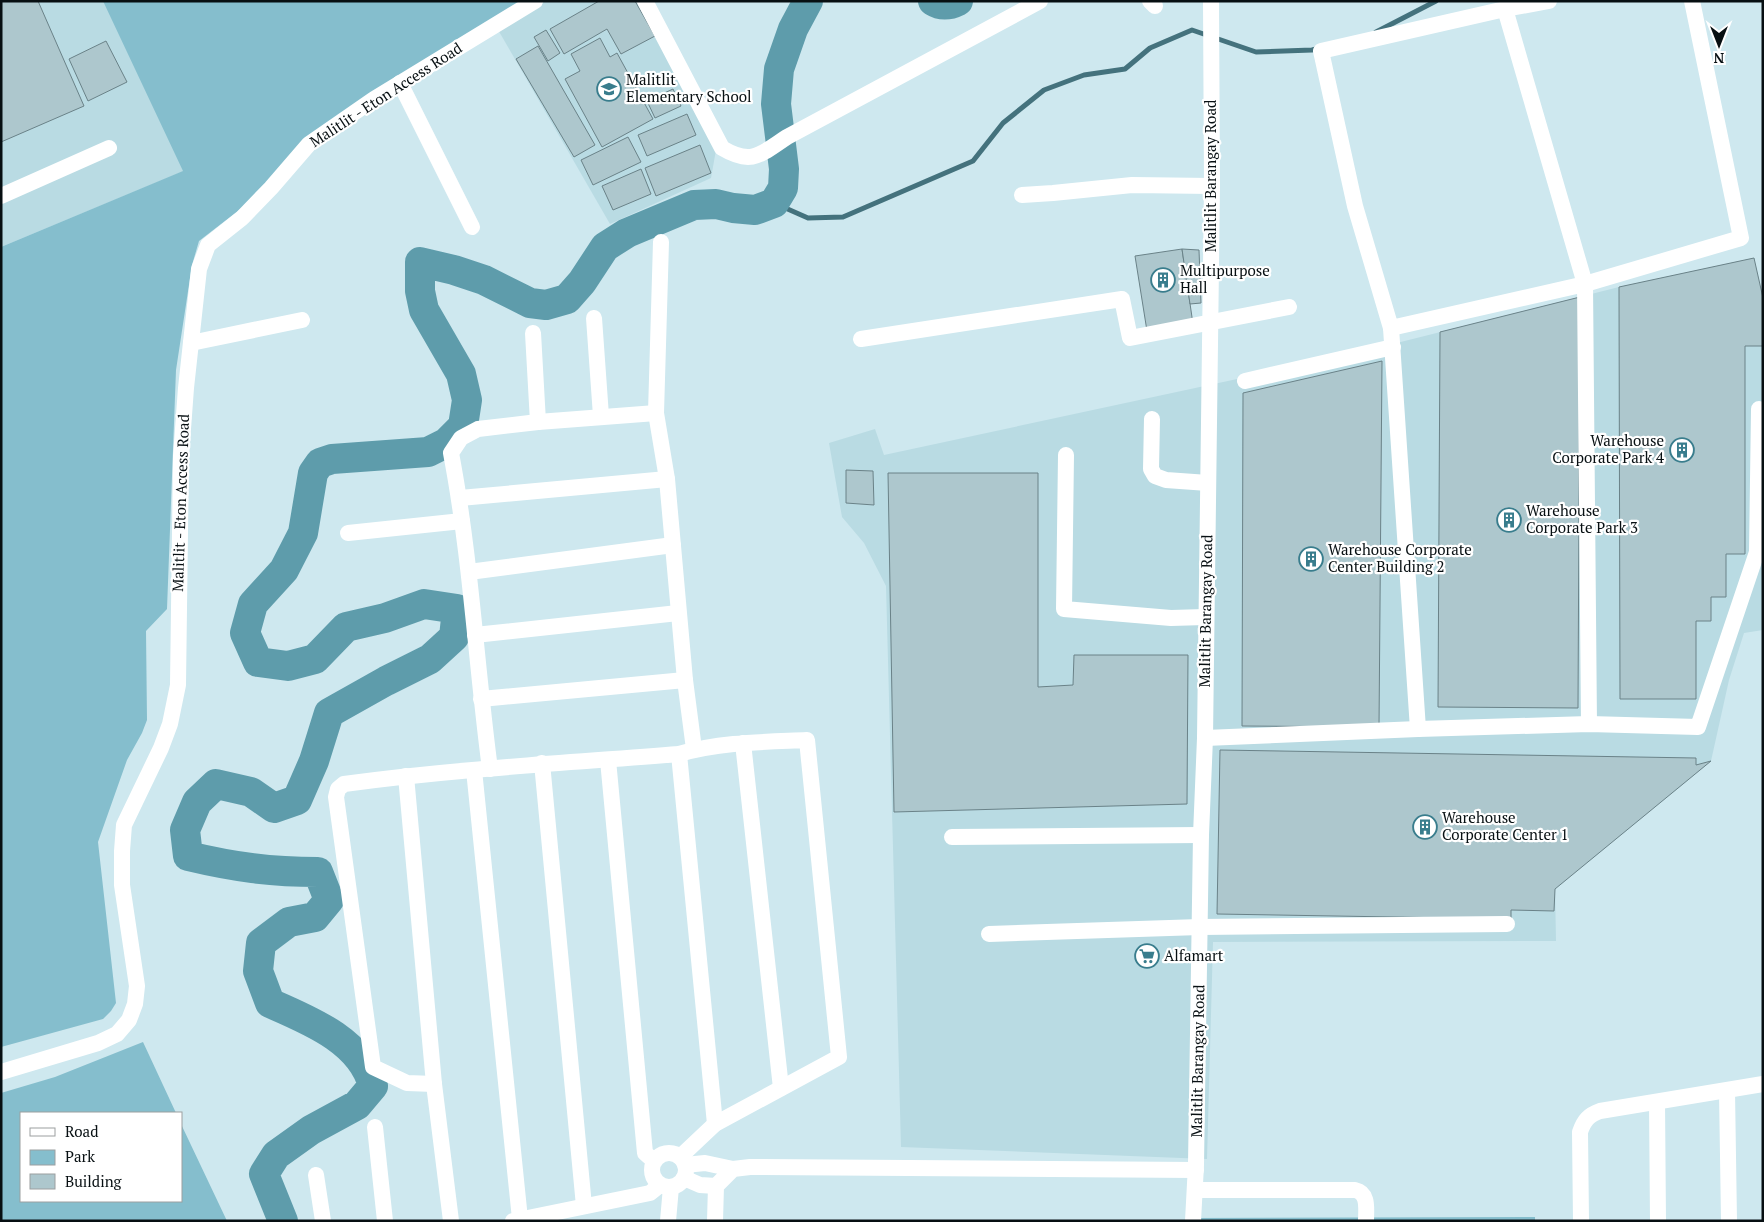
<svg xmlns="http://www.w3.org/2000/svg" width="1764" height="1222" font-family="'PT Serif',serif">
  <rect width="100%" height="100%" fill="#cee8ef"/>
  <g fill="#b9dbe3">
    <path d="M1,1H104L184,171L1,247Z"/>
    <path d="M546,1H644L716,150L711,178L610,224L497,28Z"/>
    <path d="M1754,258L1763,298V630L1744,633L1729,680L1711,761L1555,889L1556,941L1213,942L1207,1159L901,1147L886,586L864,543L842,517L829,443L875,429L884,455L1353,354L1619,287Z"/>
  </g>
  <g fill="#85becd">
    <path d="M103,1H530L371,95L269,187L199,241L192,265L176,370L167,609L146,631L147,720L142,733L127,760L98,842L116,1003L111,1011L103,1019L1,1047V247L183,171Z"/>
    <path d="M143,1042L176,1113H21V1201H181V1124L227,1221H1V1093L55,1077Z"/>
    <path d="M1535,1217V1221H1195V1218Z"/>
  </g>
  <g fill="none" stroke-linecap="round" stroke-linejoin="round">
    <g stroke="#44727d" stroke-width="5">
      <path d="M1376,32L1436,1"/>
      <path d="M774,203L808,218L843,217L973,161L1003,123L1044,90L1084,75L1125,69L1150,48L1192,30L1256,52L1312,50L1320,48"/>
    </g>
    <g stroke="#5e9cab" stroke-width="30">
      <path d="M933,1C941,6 950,5 958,1"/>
      <path d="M283,1221L264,1174L276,1155L311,1130L357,1105L373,1086C362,1041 309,1020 270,1003L258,971L261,943L289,922L315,917L329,900L318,872C271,872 234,867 188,856L185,830L197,802L216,784L251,792L274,808L297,800L314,761L329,713L386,681L430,659L454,637L457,609L424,604L385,618L346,627L315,659L288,666L258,662L245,633L253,604L284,570L303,533L313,473L320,463L332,459L428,452L446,443L463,426L467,400L461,374L424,310L420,291V262L454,270L484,280L530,303L546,305L567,299L582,282L605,247L627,233L694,205L716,204L733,208L755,210L774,203L783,188L784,169L776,104L779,69L793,29L808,1"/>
    </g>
  </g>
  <g fill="#adc7cd" stroke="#6a8288">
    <path d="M1,1H38L84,106L1,142Z"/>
    <path d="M599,1H635L655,36L621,54L607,29L564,54L550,29Z"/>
    <path d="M546,30L560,53L548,61L534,37Z"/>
    <path d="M600,38L610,57L617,53L653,119L602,147L565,79L580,71L571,54Z"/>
    <path d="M106,41L127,82L88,101L69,59Z"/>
    <path d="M538,46L595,145L574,157L516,59Z"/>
    <path d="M673,89L681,106L655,118L647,101Z"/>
    <path d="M687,114L696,135L647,156L638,135Z"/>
    <path d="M628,137L641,162L593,185L581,160Z"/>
    <path d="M700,145L711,173L656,196L645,168Z"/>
    <path d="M641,169L651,194L613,210L602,186Z"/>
    <path d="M1182,249L1193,324L1147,331L1135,256Z"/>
    <path d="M1182,249L1199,250L1201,303L1190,304Z"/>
    <path d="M1754,258L1763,298V346H1745V554H1726V597H1711V621H1696V699H1620L1619,287Z"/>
    <path d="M1580,297L1578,708L1438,707L1440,332Z"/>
    <path d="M1382,361L1379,727L1242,726L1243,393Z"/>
    <path d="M846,470L873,471L874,505L846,503Z"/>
    <path d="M888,473H1038V687L1073,685L1074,655H1188L1187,804L894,812Z"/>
    <path d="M1220,750L1696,758V765L1711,761L1555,889L1554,911L1511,910V919L1217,914Z"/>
  </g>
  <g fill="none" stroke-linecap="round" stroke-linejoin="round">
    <g stroke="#fff" stroke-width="16">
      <path d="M645,1L722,148C752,166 761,154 787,137L1040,1"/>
      <path d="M1150,1L1155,6"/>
      <path d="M1549,1L1505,9L1321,51L1355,206L1391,328L1585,284L1741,238L1692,1"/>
      <path d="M1505,9L1585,284L1589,724"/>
      <path d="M400,83L472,227"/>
      <path d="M1022,195L1053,193L1132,185L1212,186"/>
      <path d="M1,196L109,148"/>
      <path d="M661,242L656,413L667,479L685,680L694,749"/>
      <path d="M594,318L601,416"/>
      <path d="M1391,328L1418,729"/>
      <path d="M533,333L538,422"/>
      <path d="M861,339L1122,299L1130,338L1289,307"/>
      <path d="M191,343L302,320"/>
      <path d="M1245,381L1393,347"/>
      <path d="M1152,419L1151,469L1155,476L1166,480L1208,483"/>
      <path d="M1066,455L1064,609L1171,618L1205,617"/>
      <path d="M460,498L667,479"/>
      <path d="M348,533L462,521"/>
      <path d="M469,572L673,545"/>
      <path d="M475,635L678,613"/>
      <path d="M481,699L685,680"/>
      <path d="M1205,738L1418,729L1589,724L1698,727L1757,552L1759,409"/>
      <path d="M743,743L781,1088"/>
      <path d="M679,754L715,1124"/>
      <path d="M608,760L645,1153L654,1161"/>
      <path d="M542,763L584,1206"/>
      <path d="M490,769C476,664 471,558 451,453L461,438L478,429L538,422L656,413"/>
      <path d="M474,770L520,1219"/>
      <path d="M406,776L434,1084L451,1221"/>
      <path d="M952,837L1201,835"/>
      <path d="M989,934L1200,927L1507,924"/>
      <path d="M1,1072L98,1043L117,1034L129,1020L135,1004L137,986L122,885V851L124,825L161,748L170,724L178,685L181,456L186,388L199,269L208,245L242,218L271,188L309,144L374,99L535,1"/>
      <path d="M434,1084L407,1083L373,1067L336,797L338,789L344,784C455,769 567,763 679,754C721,742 764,742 807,740L839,1057L715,1124L680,1157"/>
      <path d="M1727,1091L1729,1221"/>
      <path d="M1657,1102L1658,1221"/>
      <path d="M375,1127L385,1221"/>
      <circle cx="669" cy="1170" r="17"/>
      <path d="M685,1165L705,1163L733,1169"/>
      <path d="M316,1175L323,1221"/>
      <path d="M684,1178L700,1185L716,1186"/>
      <path d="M1195,1190H1355C1369,1193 1366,1209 1366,1221"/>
      <path d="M513,1221L650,1193L660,1185"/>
      <path d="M668,1221L671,1187"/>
      <path d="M715,1221L716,1186L733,1169L750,1167L1196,1170"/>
      <path d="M1193,1221L1196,1165L1201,835L1205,738L1212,186L1211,1"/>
      <path d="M1581,1221L1580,1132C1584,1120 1589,1115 1600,1111L1763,1084"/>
    </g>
  </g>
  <defs>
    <g id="school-ring" transform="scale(1.25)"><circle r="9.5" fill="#fff" stroke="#397d8d" stroke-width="1.5"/><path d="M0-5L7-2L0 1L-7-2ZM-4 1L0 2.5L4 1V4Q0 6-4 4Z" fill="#397d8d"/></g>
    <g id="building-ring" transform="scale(1.25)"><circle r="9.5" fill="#fff" stroke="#397d8d" stroke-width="1.5"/><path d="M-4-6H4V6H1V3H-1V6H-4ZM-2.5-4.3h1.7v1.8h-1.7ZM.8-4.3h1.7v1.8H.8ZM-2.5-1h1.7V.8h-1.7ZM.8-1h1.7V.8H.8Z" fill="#397d8d"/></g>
    <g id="supermarket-ring" transform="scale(1.25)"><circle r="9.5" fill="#fff" stroke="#397d8d" stroke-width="1.5"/><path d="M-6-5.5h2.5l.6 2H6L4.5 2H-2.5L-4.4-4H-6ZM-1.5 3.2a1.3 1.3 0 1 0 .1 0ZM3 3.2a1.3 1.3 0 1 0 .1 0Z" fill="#397d8d"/></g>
  </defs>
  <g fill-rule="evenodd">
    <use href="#school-ring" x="609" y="89"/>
    <use href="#building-ring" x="1163" y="280"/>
    <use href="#building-ring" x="1682" y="450"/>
    <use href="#building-ring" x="1509" y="520"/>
    <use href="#building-ring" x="1311" y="559"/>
    <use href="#building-ring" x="1425" y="827"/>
    <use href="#supermarket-ring" x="1147" y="956"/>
  </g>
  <g text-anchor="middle" stroke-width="4.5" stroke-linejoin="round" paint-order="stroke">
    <g font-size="15" fill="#070f12" stroke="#fff" text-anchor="start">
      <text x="626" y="85">Malitlit<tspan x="626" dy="17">Elementary School</tspan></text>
      <text x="1180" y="276">Multipurpose<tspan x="1180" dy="17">Hall</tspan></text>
      <text x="1664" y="446" text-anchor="end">Warehouse<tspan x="1664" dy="17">Corporate Park 4</tspan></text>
      <text x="1526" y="516">Warehouse<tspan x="1526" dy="17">Corporate Park 3</tspan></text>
      <text x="1328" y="555">Warehouse Corporate<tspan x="1328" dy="17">Center Building 2</tspan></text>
      <text x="1442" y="823">Warehouse<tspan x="1442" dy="17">Corporate Center 1</tspan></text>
      <text x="1164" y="961">Alfamart</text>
    </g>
    <g font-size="15" fill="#070f12" stroke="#fff">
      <text transform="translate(386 95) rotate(-33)" y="5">Malitlit - Eton Access Road</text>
      <text transform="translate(1211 176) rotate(-90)" y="5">Malitlit Barangay Road</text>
      <text transform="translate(181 503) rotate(-88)" y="5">Malitlit - Eton Access Road</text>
      <text transform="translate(1206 611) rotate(-89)" y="5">Malitlit Barangay Road</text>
      <text transform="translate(1198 1061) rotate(-89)" y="5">Malitlit Barangay Road</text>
    </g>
  </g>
  <rect width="1764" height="1222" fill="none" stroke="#070f12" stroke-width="5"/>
  <rect x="20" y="1112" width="162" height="90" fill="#ffffff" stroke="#9c9fa0"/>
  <rect x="30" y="1128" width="25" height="8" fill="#ffffff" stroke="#9c9fa0"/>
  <text x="65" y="1137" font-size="15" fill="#070f12">Road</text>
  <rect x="30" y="1150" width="25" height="15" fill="#85becd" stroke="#9c9fa0"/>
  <text x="65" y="1162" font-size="15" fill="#070f12">Park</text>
  <rect x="30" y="1174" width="25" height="15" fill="#adc7cd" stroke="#9c9fa0"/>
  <text x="65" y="1187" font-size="15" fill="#070f12">Building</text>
  <g transform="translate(1719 45) rotate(180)" stroke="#ffffff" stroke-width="4" paint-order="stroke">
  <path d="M0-4L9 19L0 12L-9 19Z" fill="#070f12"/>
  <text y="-8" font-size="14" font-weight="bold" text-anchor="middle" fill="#070f12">N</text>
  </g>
</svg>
